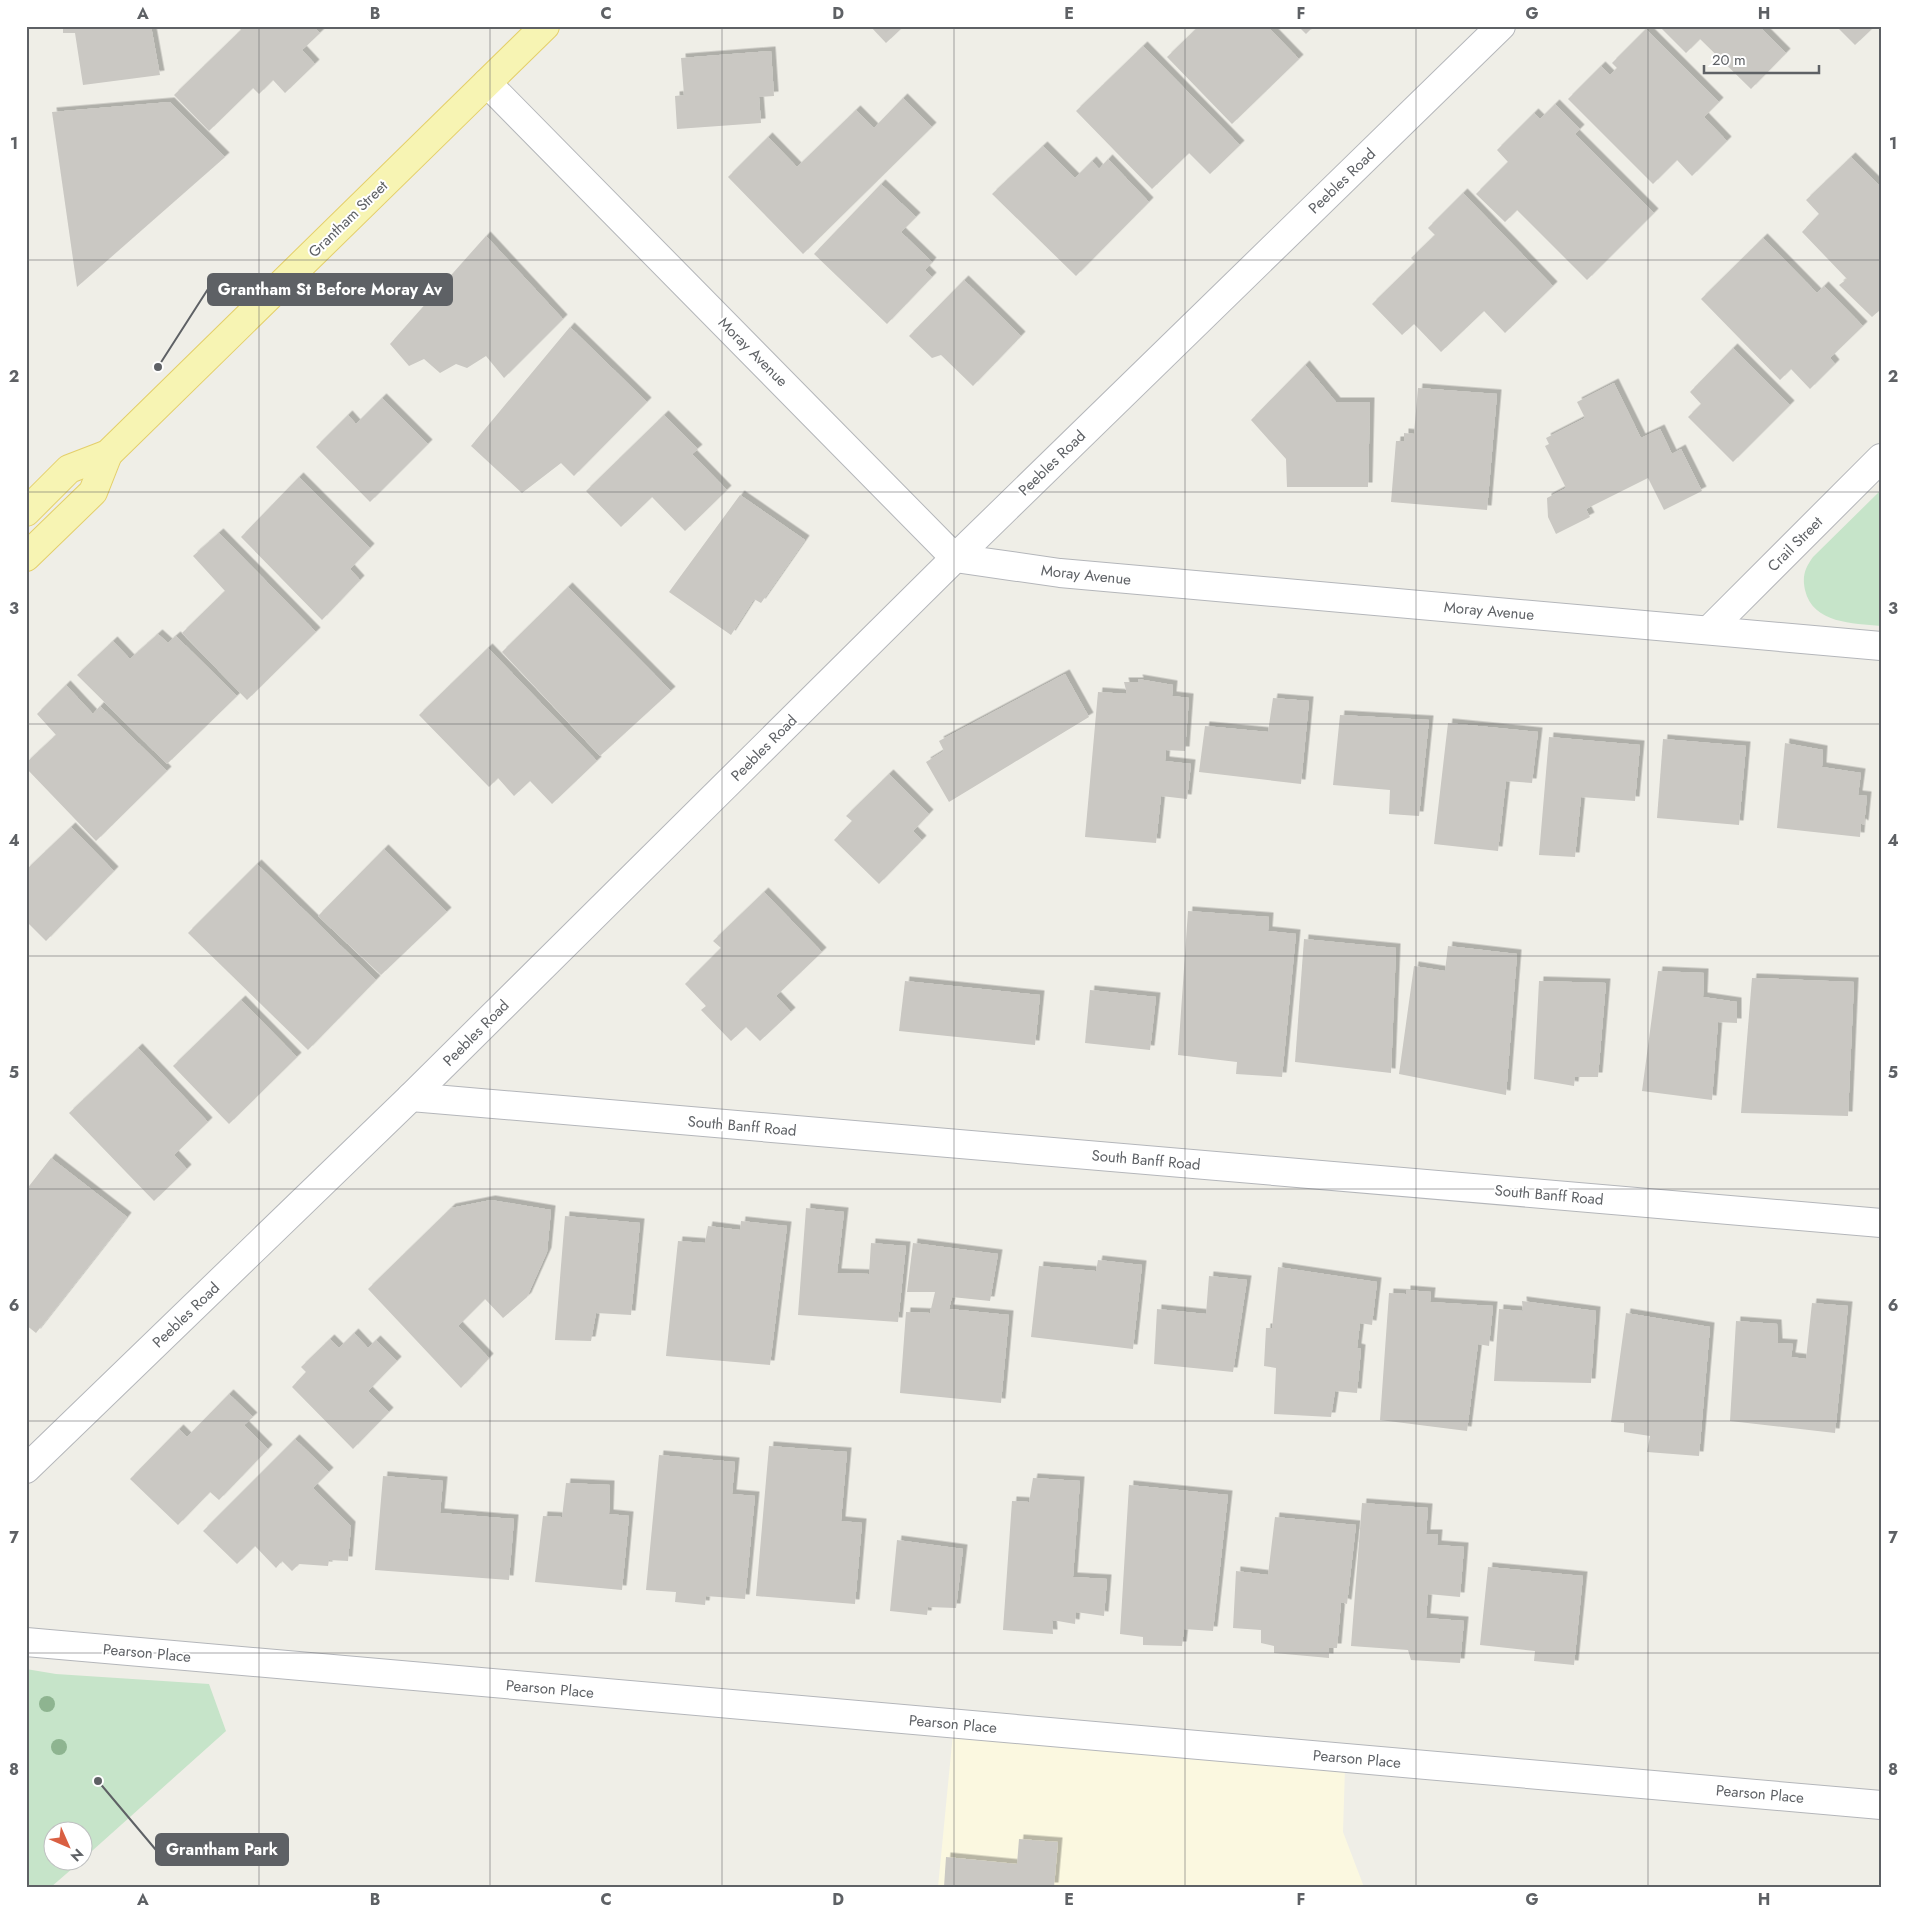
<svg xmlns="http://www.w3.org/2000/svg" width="1907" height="1913" font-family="Jost,sans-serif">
  <defs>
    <filter id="shadow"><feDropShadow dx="4.5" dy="-4.5" stdDeviation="0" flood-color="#0004"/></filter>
  </defs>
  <rect width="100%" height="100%" fill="#efeee7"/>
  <path fill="#fbf8e0" d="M954,1723L1345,1768L1343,1832L1364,1887H938Z"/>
  <g fill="#c6e4c9">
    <path d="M1881,490V626C1853,623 1813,624 1805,590C1802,576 1805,568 1813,557Z"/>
    <path d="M26,1669L56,1674L209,1684L226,1731L83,1859L82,1830H52V1860L81,1861L51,1887H26Z"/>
  </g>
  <g fill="#cac8c3" filter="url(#shadow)">
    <path d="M63,26H151L160,75L83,85L75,33H63Z"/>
    <path d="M238,26H313L320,33L302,50L315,64L285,93L273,80L259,94L253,88L209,131L174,95L241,30Z"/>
    <path d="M870,26H904L886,43Z"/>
    <path d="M1199,26H1267L1299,59L1232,124L1167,57Z"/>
    <path d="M1298,26H1314L1306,34Z"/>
    <path d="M1659,26H1759L1786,53L1751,89L1700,39L1686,53Z"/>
    <path d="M1836,26H1875L1855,45Z"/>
    <path d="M1646,29L1719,102L1704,117L1727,141L1692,176L1677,160L1653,184L1568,99L1601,66L1610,75L1617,68L1612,63Z"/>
    <path d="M1143,46L1240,145L1210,174L1189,153L1152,189L1076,111Z"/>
    <path d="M771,51L774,96L759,97L761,123L677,129L675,96L684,95L681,58Z"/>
    <path d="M903,98L932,127L803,254L728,177L768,137L797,167L856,110L874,128Z"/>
    <path d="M170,102L225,157L77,287L52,112Z"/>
    <path d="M1555,104L1580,129L1575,134L1654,213L1587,280L1517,210L1505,222L1476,194L1508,162L1497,150L1534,113L1540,119Z"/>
    <path d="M1043,146L1075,178L1092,161L1099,169L1108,159L1149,202L1076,276L992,194Z"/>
    <path d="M1851,157L1881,187V309L1872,317L1839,285L1847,279L1802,232L1819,214L1806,200Z"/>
    <path d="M881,184L916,217L901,232L932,262L925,270L932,277L887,324L814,254Z"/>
    <path d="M1463,193L1553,286L1505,333L1484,311L1441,352L1414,324L1402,335L1372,304L1415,262L1411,258L1435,235L1428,228Z"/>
    <path d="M486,236L563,319L504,378L486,356L467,368L456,364L440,373L424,359L409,366L390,344Z"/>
    <path d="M1763,238L1817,293L1824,286L1863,326L1830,358L1835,364L1810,389L1791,369L1780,380L1701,299Z"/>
    <path d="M964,280L1021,336L973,386L941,355L932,358L909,336Z"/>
    <path d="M570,327L647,402L574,476L561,463L522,493L471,446Z"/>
    <path d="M1733,348L1790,405L1733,462L1688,417L1701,404L1690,392Z"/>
    <path d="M1305,365L1336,402H1370L1368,487H1287L1286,459L1251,420Z"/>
    <path d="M1614,383L1641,438L1660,429L1672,454L1681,449L1702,491L1664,510L1648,478L1586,509L1590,517L1556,534L1548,517L1547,498L1566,488L1545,446L1549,444L1546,438L1585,418L1577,402Z"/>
    <path d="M1418,388L1497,394L1487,510L1391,502L1396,441H1404V433L1414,434Z"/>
    <path d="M382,398L428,444L370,502L316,447L348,415L356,424Z"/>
    <path d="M664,415L698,449L692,454L727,490L685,531L652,497L621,527L586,491Z"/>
    <path d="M299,477L370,548L350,569L360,580L322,620L241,537Z"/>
    <path d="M740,495L805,540L761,603L754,599L731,635L669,592Z"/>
    <path d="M219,533L316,632L247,700L182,633L225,591L193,556Z"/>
    <path d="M568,587L671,691L600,756L502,652Z"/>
    <path d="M158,634L168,643L176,636L237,696L167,764L77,675L113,641L130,659Z"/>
    <path d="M488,648L597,761L552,804L530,781L514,796L498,778L489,787L419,715Z"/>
    <path d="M1065,674L1089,717L949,802L926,762L944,751L939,741Z"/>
    <path d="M1138,679L1173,685L1172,696L1189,698L1185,751L1166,750L1165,761L1191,764L1187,799L1161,796L1156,843L1085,837L1098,692L1127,694L1124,682H1139Z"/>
    <path d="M66,685L93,714L100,706L167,771L96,841L26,768V763L56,735L37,714Z"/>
    <path d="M1273,698L1309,701L1301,784L1199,772L1205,726L1268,732Z"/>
    <path d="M1340,715L1429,720L1419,816L1389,814L1390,790L1333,785Z"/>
    <path d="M1448,723L1538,732L1532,783L1506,781L1498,851L1434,844Z"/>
    <path d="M1549,737L1640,745L1635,801L1581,797L1575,857L1539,855Z"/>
    <path d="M1663,739L1746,746L1739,825L1657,818Z"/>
    <path d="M1785,743L1823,750L1822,767L1861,773L1858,795L1867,796L1864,825L1861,823L1860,837L1777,828Z"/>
    <path d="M889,774L929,814L913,831L922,840L879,884L834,840L852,821L846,816Z"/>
    <path d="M71,827L114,871L46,941L26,921V870Z"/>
    <path d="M384,849L447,912L381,975L318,916Z"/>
    <path d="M257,864L376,980L308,1050L188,933Z"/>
    <path d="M764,892L822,952L776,996L791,1012L760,1041L746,1027L731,1041L701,1010L706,1006L685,984L721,948L713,941Z"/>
    <path d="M1188,911L1269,917L1268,931L1296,934L1282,1077L1236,1074L1237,1062L1178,1055Z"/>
    <path d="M1304,939L1396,948L1391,1073L1295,1062Z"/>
    <path d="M1448,946L1517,954L1506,1095L1399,1074L1414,966L1445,971Z"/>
    <path d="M1658,971L1704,973L1703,997L1737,1002V1023L1718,1022L1712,1100L1642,1091Z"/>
    <path d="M1752,978L1854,982L1848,1116L1741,1113Z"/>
    <path d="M905,981L1040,995L1035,1045L899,1031Z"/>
    <path d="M1539,981L1606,983L1598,1077H1575L1574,1086L1534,1079Z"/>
    <path d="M1090,990L1156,997L1150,1050L1085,1043Z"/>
    <path d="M241,1000L297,1057L229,1124L173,1066Z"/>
    <path d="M138,1048L208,1122L174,1155L187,1169L154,1201L69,1113Z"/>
    <path d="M51,1158L127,1217L36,1333L26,1325V1190Z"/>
    <path d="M491,1200L551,1210L547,1252L527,1297L503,1318L485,1299L458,1326L489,1358L461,1388L368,1289L451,1208Z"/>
    <path d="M806,1208L844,1212L837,1273L869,1274L871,1243L906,1246L898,1322L798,1315Z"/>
    <path d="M565,1216L640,1223L631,1315L596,1313L591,1341L555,1340Z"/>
    <path d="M741,1221L787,1226L770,1365L666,1356L678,1241L705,1243L708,1226L740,1230Z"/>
    <path d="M913,1243L998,1254L990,1301L952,1297L949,1309L1009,1315L1001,1403L900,1393L906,1312L930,1313L935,1292H907Z"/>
    <path d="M1098,1260L1142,1265L1133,1349L1031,1337L1039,1266L1096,1271Z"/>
    <path d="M1278,1267L1377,1282L1372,1325L1360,1323L1357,1348L1361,1349L1357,1393L1335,1391L1331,1417L1274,1414L1276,1368L1264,1366L1266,1328H1272Z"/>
    <path d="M1209,1276L1247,1280L1233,1372L1154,1364L1157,1309L1206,1314Z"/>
    <path d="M1406,1290L1431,1292L1430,1302L1493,1306L1489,1346L1478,1344L1467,1431L1380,1420L1389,1293L1406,1294Z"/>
    <path d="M1522,1301L1596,1311L1591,1383L1494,1381L1499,1309L1523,1311Z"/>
    <path d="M1812,1303L1848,1306L1835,1433L1730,1421L1736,1321L1777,1324L1778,1343L1793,1344L1791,1357L1806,1359Z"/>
    <path d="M1626,1313L1710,1327L1699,1456L1647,1452L1650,1436L1624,1432V1423L1611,1422Z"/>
    <path d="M354,1333L368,1348L376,1340L397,1361L368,1391L389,1412L353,1449L292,1387L306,1372L301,1367L330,1339L339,1348Z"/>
    <path d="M229,1394L253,1417L244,1425L268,1449L219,1500L210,1492L178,1525L130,1479L179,1429L187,1437Z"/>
    <path d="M295,1439L329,1472L313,1488L351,1526L348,1561L329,1560L328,1566L299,1564L292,1571L282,1561L276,1568L255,1546L237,1564L203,1531Z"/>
    <path d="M769,1446L847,1452L841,1521L862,1523L855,1604L756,1596Z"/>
    <path d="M659,1455L735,1462L732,1494L755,1496L745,1599L706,1596L705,1605L675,1602L676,1592L646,1590Z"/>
    <path d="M383,1476L443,1481L440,1513L514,1519L509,1580L375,1570Z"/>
    <path d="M1033,1478L1080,1481L1073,1577L1107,1579L1104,1616L1076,1612L1075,1624L1052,1620L1053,1634L1003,1630L1012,1501L1029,1502Z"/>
    <path d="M566,1483L610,1485L609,1514L629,1516L622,1590L535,1582L543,1516L562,1517Z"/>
    <path d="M1129,1485L1228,1495L1213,1631L1184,1629L1182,1646L1143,1645V1637L1120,1634Z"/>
    <path d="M1362,1503L1428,1508L1426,1534H1438L1437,1545L1464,1547L1460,1597L1428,1594L1426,1618L1464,1621L1460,1663L1411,1660L1408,1650L1351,1646Z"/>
    <path d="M1275,1517L1356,1525L1347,1604L1341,1602L1337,1648H1329V1658L1274,1653V1646L1261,1643V1630L1233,1628L1236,1571L1268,1575Z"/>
    <path d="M897,1540L963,1549L956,1608L928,1607L927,1615L890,1611Z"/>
    <path d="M1488,1567L1583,1576L1574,1665L1534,1661L1535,1651L1480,1645Z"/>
    <path d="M1019,1839L1058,1842L1054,1887H944L946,1857L1017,1864Z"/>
  </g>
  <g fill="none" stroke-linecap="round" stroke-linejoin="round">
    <g stroke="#b4b6ba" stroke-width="30">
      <g id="minor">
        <path d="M487,83L955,558L1060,573L1881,646"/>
        <path d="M1709,630L1881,458"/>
        <path d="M411,1097L1881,1223"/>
        <path d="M26,1469L411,1097L955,558L1501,26"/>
        <path d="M26,1642L1881,1805"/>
      </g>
    </g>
    <g stroke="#e4cf6a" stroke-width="30">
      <g id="major">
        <path d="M26,512L69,469L108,454L545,26"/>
        <path d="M26,557L93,492L108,454"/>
      </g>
    </g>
    <use href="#minor" stroke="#fff" stroke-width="28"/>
    <use href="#major" stroke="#f7f4b3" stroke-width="28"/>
  </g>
  <g fill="#8eb490">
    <circle cx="47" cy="1704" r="8"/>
    <circle cx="59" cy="1747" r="8"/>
  </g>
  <path fill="none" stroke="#5e6165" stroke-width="1" stroke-opacity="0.55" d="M259,26V1887M490,26V1887M722,26V1887M954,26V1887M1185,26V1887M1416,26V1887M1648,26V1887M26,260H1881M26,492H1881M26,724H1881M26,956H1881M26,1189H1881M26,1421H1881M26,1653H1881"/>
  <g text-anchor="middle" stroke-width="4" stroke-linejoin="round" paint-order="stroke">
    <g font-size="15" fill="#5e6165" stroke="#fff">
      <text transform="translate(1342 181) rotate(-44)" y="5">Peebles Road</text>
      <text transform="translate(348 219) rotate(-44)" y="5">Grantham Street</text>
      <text transform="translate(753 352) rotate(45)" y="5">Moray Avenue</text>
      <text transform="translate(1052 463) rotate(-44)" y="5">Peebles Road</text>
      <text transform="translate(1795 544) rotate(-45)" y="5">Crail Street</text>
      <text transform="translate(1086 575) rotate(6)" y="5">Moray Avenue</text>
      <text transform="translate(1489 611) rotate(5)" y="5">Moray Avenue</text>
      <text transform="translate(764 748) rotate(-45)" y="5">Peebles Road</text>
      <text transform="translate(476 1033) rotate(-45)" y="5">Peebles Road</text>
      <text transform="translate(742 1126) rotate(5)" y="5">South Banff Road</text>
      <text transform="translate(1146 1160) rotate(5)" y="5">South Banff Road</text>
      <text transform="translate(1549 1195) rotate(5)" y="5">South Banff Road</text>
      <text transform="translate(186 1315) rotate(-44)" y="5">Peebles Road</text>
      <text transform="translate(147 1653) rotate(5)" y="5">Pearson Place</text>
      <text transform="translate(550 1689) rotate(5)" y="5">Pearson Place</text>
      <text transform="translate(953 1724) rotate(5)" y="5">Pearson Place</text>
      <text transform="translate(1357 1759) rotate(5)" y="5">Pearson Place</text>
      <text transform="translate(1760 1794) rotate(5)" y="5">Pearson Place</text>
    </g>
  </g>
  <path fill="none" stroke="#5e6165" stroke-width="2" d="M158 367L208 289M98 1781L156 1850"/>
  <g fill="#5e6165" stroke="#fff" stroke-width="2">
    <circle cx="158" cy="367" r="5"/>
    <circle cx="98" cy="1781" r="5"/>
  </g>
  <g fill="#5e6165" stroke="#5e6165" stroke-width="2">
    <rect x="208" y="274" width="244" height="31" rx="5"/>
    <rect x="156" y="1834" width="132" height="31" rx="5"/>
  </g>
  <g font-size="16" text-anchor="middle" font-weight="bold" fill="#fff">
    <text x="330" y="295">Grantham St Before Moray Av</text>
    <text x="222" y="1855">Grantham Park</text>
  </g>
  <rect width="1907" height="1913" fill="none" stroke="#ffffff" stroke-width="55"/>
  <g transform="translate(68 1846) rotate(135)"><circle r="24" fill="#ffffff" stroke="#bfc0c1"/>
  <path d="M0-4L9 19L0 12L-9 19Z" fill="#d95f42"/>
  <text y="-8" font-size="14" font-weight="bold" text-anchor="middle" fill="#5e6165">N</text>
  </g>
  <path d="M1704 65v8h115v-8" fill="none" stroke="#5e6165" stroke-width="2.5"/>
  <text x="1712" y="65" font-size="15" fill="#5e6165" stroke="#ffffff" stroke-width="4" paint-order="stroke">20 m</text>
  <rect x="28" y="28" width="1852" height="1858" fill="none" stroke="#5e6165" stroke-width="2"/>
  <g font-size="16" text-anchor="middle" font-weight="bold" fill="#5e6165">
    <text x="143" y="19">A</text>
    <text x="375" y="19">B</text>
    <text x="606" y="19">C</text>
    <text x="838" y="19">D</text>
    <text x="1069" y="19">E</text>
    <text x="1301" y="19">F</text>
    <text x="1532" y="19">G</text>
    <text x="1764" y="19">H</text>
    <text x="14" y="149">1</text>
    <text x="1893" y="149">1</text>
    <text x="14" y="382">2</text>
    <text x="1893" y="382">2</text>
    <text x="14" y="614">3</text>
    <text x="1893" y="614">3</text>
    <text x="14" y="846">4</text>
    <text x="1893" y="846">4</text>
    <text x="14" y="1078">5</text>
    <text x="1893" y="1078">5</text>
    <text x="14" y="1311">6</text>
    <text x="1893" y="1311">6</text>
    <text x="14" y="1543">7</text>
    <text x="1893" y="1543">7</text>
    <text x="14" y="1775">8</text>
    <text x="1893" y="1775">8</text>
    <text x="143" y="1905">A</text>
    <text x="375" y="1905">B</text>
    <text x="606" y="1905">C</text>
    <text x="838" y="1905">D</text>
    <text x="1069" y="1905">E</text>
    <text x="1301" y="1905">F</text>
    <text x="1532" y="1905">G</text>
    <text x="1764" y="1905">H</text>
  </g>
</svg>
